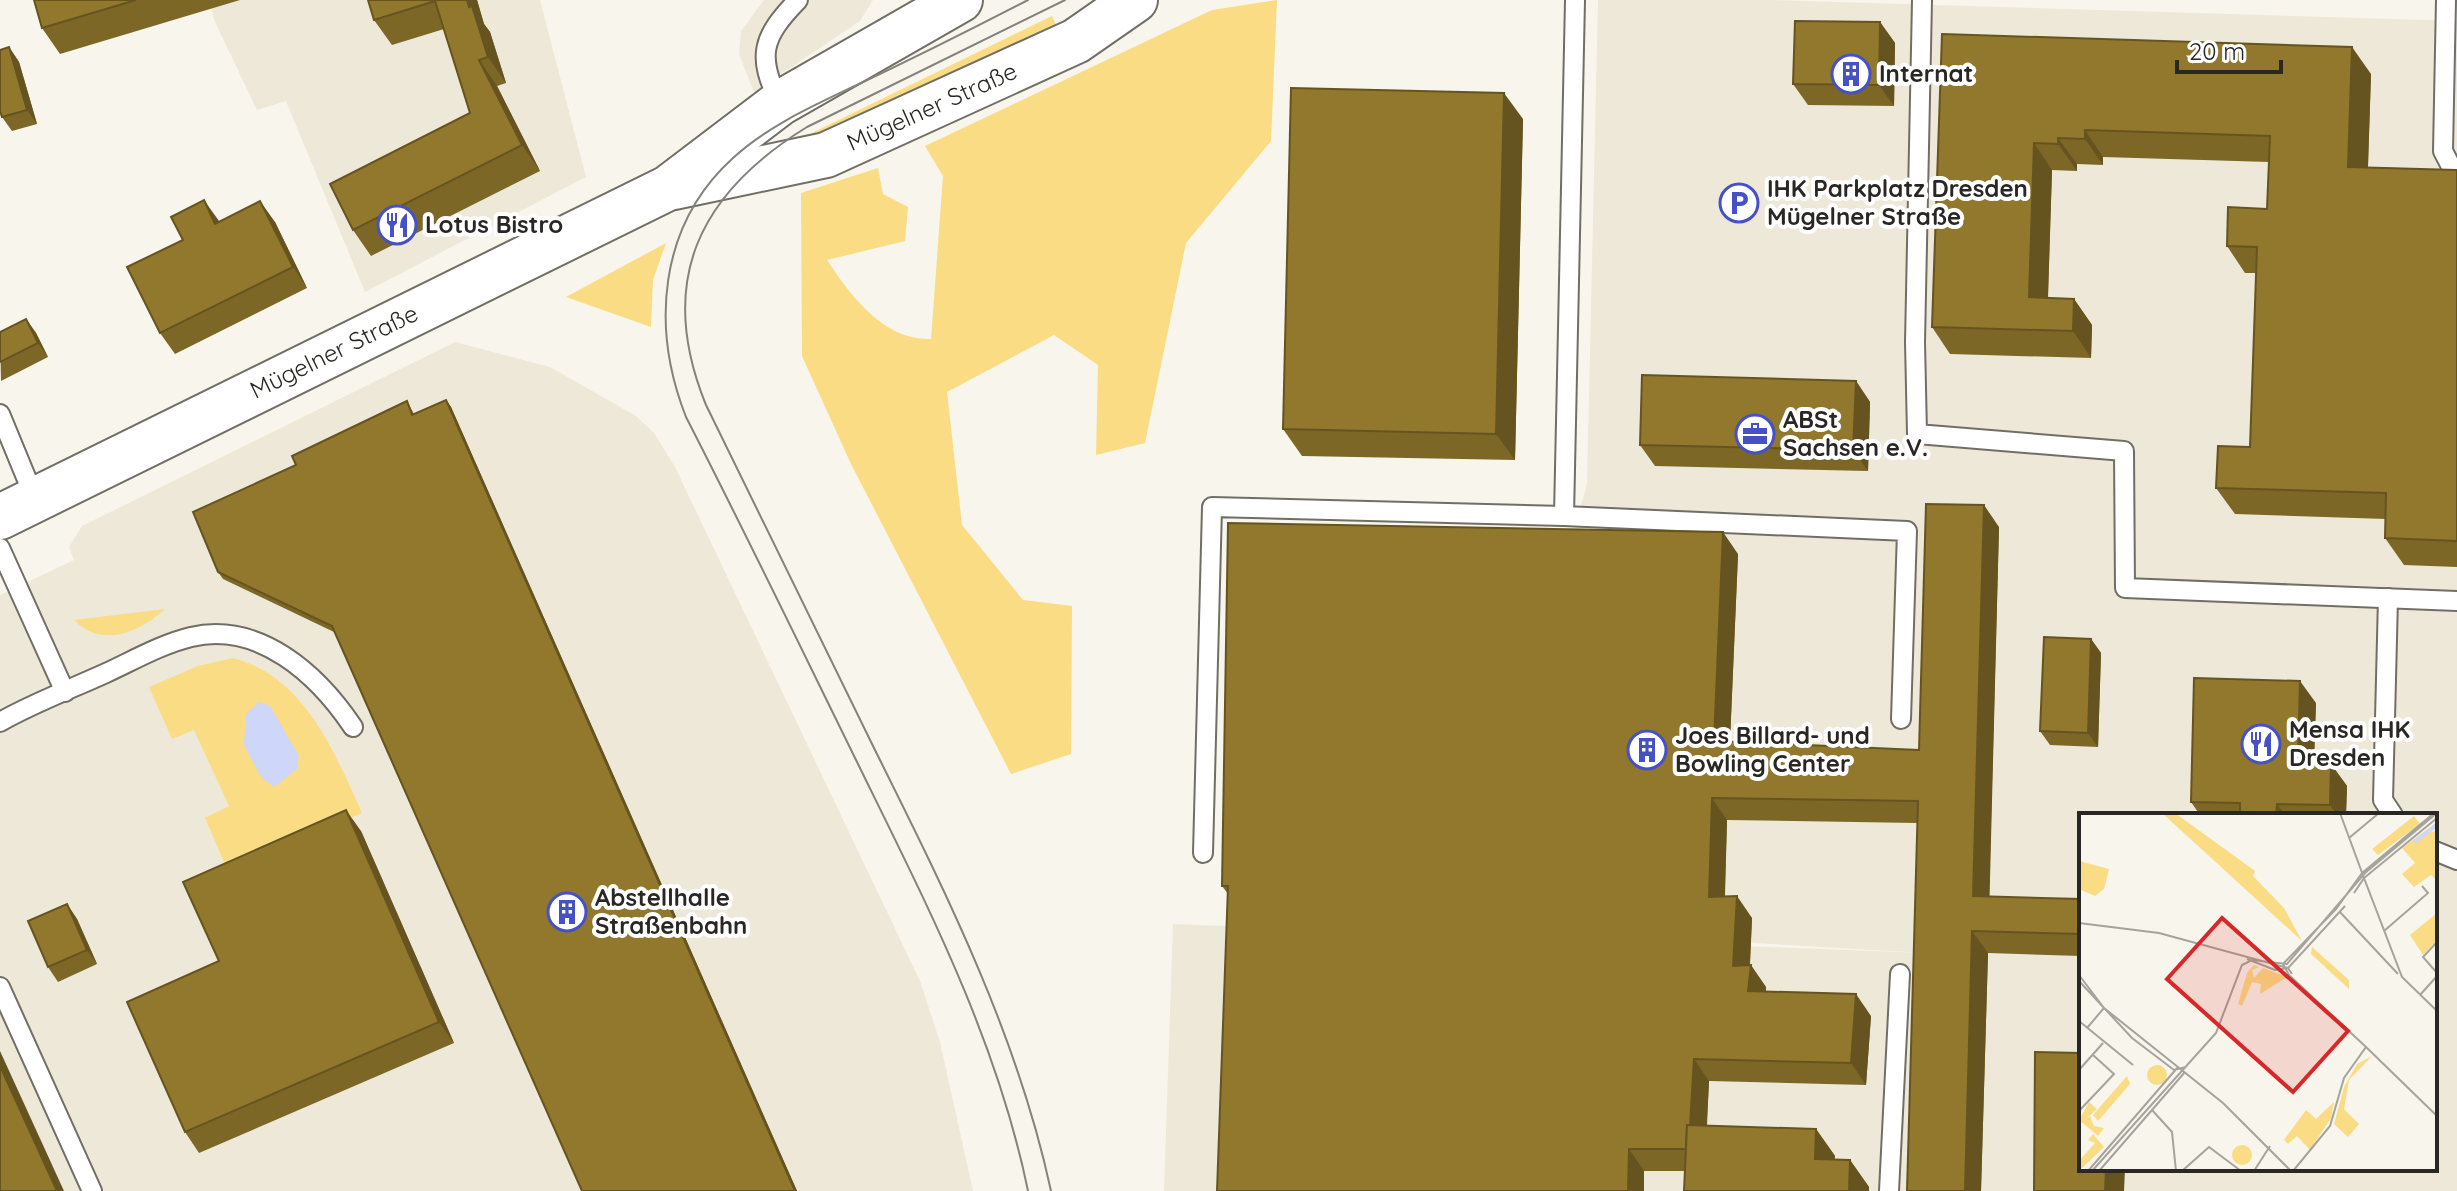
<svg xmlns="http://www.w3.org/2000/svg" width="2457" height="1191" font-family="Quicksand,sans-serif">
  <rect width="100%" height="100%" fill="#f8f5ec"/>
  <g fill="#eee8d8" fill-rule="evenodd">
    <path d="M209,0H540L586,177L365,292L286,101L257,110L215,22Z"/>
    <path d="M764,0H873L860,21L754,92L739,54L741,31Z"/>
    <path d="M1598,0H1769L2457,21V1191H1164L1173,924L1925,953L1652,937L1568,551L1587,484ZM2081,815H2435V1169H2081Z"/>
    <path d="M455,342L550,367L636,416L654,433L675,467L920,981L940,1042L973,1191H0V595L74,560L69,547L82,526Z"/>
  </g>
  <g fill="#fadc84">
    <path d="M1277,0L1271,141L1186,243L1145,443L1096,455L1098,365L1054,335L947,392L962,525L1023,600L1072,606L1071,754L1011,774L851,464L802,356L801,193L878,168L883,194L908,207L905,241L827,260C851,296 884,341 931,339L943,176L925,146L1212,10Z"/>
    <path d="M1052,16L1056,25L811,140L808,135Z"/>
    <path d="M666,243L653,280L651,327L566,297Z"/>
    <path d="M165,609C140,632 102,649 74,620Z"/>
    <path d="M233,658C304,676 334,751 362,813L228,871L205,818L229,806L194,730L172,739L149,687L198,666Z"/>
  </g>
  <path fill="#ced7fa" d="M259,702L270,706L299,756L297,769L274,787L261,777L244,745L246,714Z"/>
  <g fill="none" stroke-linecap="round" stroke-linejoin="round">
    <g stroke="#716e66" stroke-width="22">
      <g id="service">
        <path d="M1575,0L1564,516L1907,531L1901,719"/>
        <path d="M1922,0L1915,342L1917,434L2124,451L2125,588L2457,601"/>
        <path d="M2446,0L2443,151L2457,178"/>
        <path d="M780,103C756,56 762,37 798,0"/>
        <path d="M0,414L35,499"/>
        <path d="M0,548L65,692"/>
        <path d="M2388,598L2383,800L2393,815"/>
        <path d="M0,722C33,703 71,689 106,673C134,660 162,644 191,637C260,621 318,675 353,727"/>
        <path d="M2435,851L2457,860"/>
        <path d="M1203,853L1212,507L1564,516"/>
        <path d="M0,987L92,1191"/>
        <path d="M1889,1191L1900,974"/>
      </g>
    </g>
    <g stroke="#716e66" stroke-width="48">
      <g id="tertiary">
        <path d="M674,187L826,155L1076,41L1135,0"/>
        <path d="M0,517L668,188L780,103L960,0"/>
      </g>
    </g>
    <use href="#service" stroke="#fff" stroke-width="18"/>
    <use href="#tertiary" stroke="#fff" stroke-width="44"/>
    <g stroke="#84827c" stroke-width="2">
      <path d="M1028,1191C997,1039 926,903 858,764C801,648 745,532 686,417C651,328 658,226 733,158C769,125 815,105 859,84C916,57 972,29 1028,0"/>
      <path d="M1051,1191C1017,1033 945,891 874,748C817,634 762,519 706,405C656,282 698,194 807,127L1065,0"/>
    </g>
  </g>
  <g fill="#7d6727">
    <path d="M34,0H240L60,54L42,28Z"/>
    <path d="M368,0H477L484,24L490,32L506,83L497,86L540,171L371,256L353,230L470,113L444,29L392,45L374,20Z"/>
    <path d="M1880,22L1895,43L1894,106L1808,105L1793,84Z"/>
    <path d="M1942,34L2371,74L2368,167L2457,170V567L2404,565L2385,538L2386,519L2235,514L2216,488L2250,447L2256,273H2245L2227,246L2267,209L2269,162L2103,157V165L2077,164V171L2052,170L2048,298L2074,299L2092,325L2091,358L1950,354L1932,327Z"/>
    <path d="M9,47L19,62L37,124L12,131L2,117Z"/>
    <path d="M1523,119L1515,460L1302,456L1283,429Z"/>
    <path d="M219,222H275L307,288L175,354L160,333Z"/>
    <path d="M26,319L36,333L48,357L1,381L0,332Z"/>
    <path d="M1856,381L1870,402L1868,471L1655,466L1640,445Z"/>
    <path d="M446,400L451,407L797,1191H582L334,632L223,579L218,572L296,465L407,401L414,414Z"/>
    <path d="M1999,527L1989,897L2081,899V956L1988,953L1981,1191L1917,823L1727,820L1725,896L1752,918L1750,965L1766,987V991L1871,1016L1866,1085L1709,1081L1707,1126L1816,1129L1835,1156L1834,1160H1850L1869,1187V1191H1684L1685,1171H1644V1191H1217L1228,894L1222,886L1738,554L1730,742L1919,750Z"/>
    <path d="M2091,639L2101,653L2098,747L2050,745L2040,731Z"/>
    <path d="M2316,703L2314,763L2331,764L2347,786L2346,815H2200L2191,802Z"/>
    <path d="M361,831L454,1043L199,1153L185,1132Z"/>
    <path d="M67,904L77,919L97,964L58,982L48,967Z"/>
  </g>
  <g fill="#665420">
    <path d="M467,0H477L484,24L490,32L506,83L488,57Z"/>
    <path d="M1880,22L1895,43L1894,106L1879,85Z"/>
    <path d="M9,47L19,62L37,124L27,110Z"/>
    <path d="M2352,47L2371,74L2367,193L2348,167Z"/>
    <path d="M479,60L497,86L540,171L522,145Z"/>
    <path d="M1504,93L1523,119L1515,460L1496,434Z"/>
    <path d="M2085,130L2103,157V165L2085,139Z"/>
    <path d="M2058,138L2077,164V171L2058,144Z"/>
    <path d="M2034,143L2052,170L2047,324L2029,297Z"/>
    <path d="M204,200L219,221L230,244L215,224Z"/>
    <path d="M260,201L275,222L307,288L293,267Z"/>
    <path d="M2074,299L2092,325L2091,358L2073,331Z"/>
    <path d="M26,319L36,333L48,357L38,343Z"/>
    <path d="M1856,381L1870,402L1868,471L1853,450Z"/>
    <path d="M446,400L451,407L797,1191H795Z"/>
    <path d="M1984,505L1999,527L1989,918L1973,896Z"/>
    <path d="M1723,532L1738,554L1729,763L1714,741Z"/>
    <path d="M2091,639L2101,653L2098,747L2088,733Z"/>
    <path d="M2300,681L2316,703L2313,785L2298,763Z"/>
    <path d="M2331,764L2347,786L2346,815H2337L2330,805Z"/>
    <path d="M1712,798L1727,820L1724,919L1709,897Z"/>
    <path d="M2277,804L2285,815H2276Z"/>
    <path d="M346,810L361,831L454,1043L439,1022Z"/>
    <path d="M1737,896L1752,918L1749,980L1751,965L1766,987L1763,1013L1748,991L1733,966Z"/>
    <path d="M67,904L77,919L97,964L87,950Z"/>
    <path d="M1972,931L1988,953L1981,1191H1965Z"/>
    <path d="M1856,994L1871,1016L1866,1085L1851,1063Z"/>
    <path d="M0,1051L64,1191H57L0,1066Z"/>
    <path d="M1694,1059L1709,1081L1704,1171L1689,1149Z"/>
    <path d="M1816,1129L1835,1156L1833,1186L1815,1159Z"/>
    <path d="M1629,1149L1644,1171V1191H1628Z"/>
    <path d="M1850,1160L1869,1187V1191H1849Z"/>
    <path d="M2106,1169H2125L2124,1191H2105Z"/>
  </g>
  <g fill="#91782d" stroke="#665420" stroke-width="2">
    <path d="M34,0H136L42,28Z"/>
    <path d="M368,0H467L469,7L472,6L488,57L479,60L522,145L353,230L330,184L470,113L435,1L374,20Z"/>
    <path d="M1795,21L1880,22L1879,85L1793,84Z"/>
    <path d="M1942,34L2352,47L2348,167L2457,170V541L2385,538L2386,493L2216,488L2218,446L2250,447L2257,247L2227,246L2228,207L2267,209L2270,136L2085,130V139L2058,138V144L2034,143L2029,297L2074,299L2073,331L1932,327Z"/>
    <path d="M9,47L27,110L2,117L0,111V50Z"/>
    <path d="M1291,88L1504,93L1496,434L1283,429Z"/>
    <path d="M204,200L215,224L260,201L293,267L160,333L127,267L183,240L171,217Z"/>
    <path d="M26,319L38,343L0,362V332Z"/>
    <path d="M1642,375L1856,381L1853,450L1640,445Z"/>
    <path d="M446,400L795,1191H582L332,626L218,572L193,512L296,465L292,456L407,401L412,415Z"/>
    <path d="M1926,504L1984,505L1973,896L2081,899V934L1972,931L1965,1191H1907L1918,801L1712,798L1709,897L1737,896L1733,966L1751,965L1748,991L1856,994L1851,1063L1694,1059L1690,1126L1687,1125L1686,1149H1629L1628,1191H1217L1228,886H1222L1228,523L1723,532L1714,741L1919,750Z"/>
    <path d="M2044,637L2091,639L2088,733L2040,731Z"/>
    <path d="M2194,678L2300,681L2298,763L2331,764L2330,805L2277,804L2276,815H2240V803L2191,802Z"/>
    <path d="M346,810L439,1022L185,1132L127,1002L219,961L183,882Z"/>
    <path d="M67,904L87,950L48,967L28,921Z"/>
    <path d="M2035,1052L2081,1053V1169H2106L2105,1191H2034Z"/>
    <path d="M0,1066L57,1191H0Z"/>
    <path d="M1687,1125L1816,1129L1815,1159L1850,1160L1849,1191H1684Z"/>
  </g>
  <defs>
    <g id="building-ring" transform="scale(2)"><circle r="9.5" fill="#fff" stroke="#4551c5" stroke-width="1.5"/><path d="M-4-6H4V6H1V3H-1V6H-4ZM-2.5-4.3h1.7v1.8h-1.7ZM.8-4.3h1.7v1.8H.8ZM-2.5-1h1.7V.8h-1.7ZM.8-1h1.7V.8H.8Z" fill="#4551c5"/></g>
    <g id="parking-ring" transform="scale(2)"><circle r="9.5" fill="#fff" stroke="#4551c5" stroke-width="1.5"/><path d="M-3.5-5.5H1a3.5 3.5 0 0 1 0 7H-1V5.5H-3.5ZM-1-3.4V-.6H.8a1.4 1.4 0 0 0 0-2.8Z" fill="#4551c5"/></g>
    <g id="restaurant-ring" transform="scale(2)"><circle r="9.5" fill="#fff" stroke="#4551c5" stroke-width="1.5"/><path d="M-5-6h1v4h1v-4h1v4h1v-4h1v5L-1.5 .5V6h-2V.5L-5-1ZM5-6V6H3V1.5H1.5Q1.5-4 5-6Z" fill="#4551c5"/></g>
    <g id="office-ring" transform="scale(2)"><circle r="9.5" fill="#fff" stroke="#4551c5" stroke-width="1.5"/><path d="M-6-3h4V-5.5h4V-3h4V5H-6ZM-1-4.5V-3h2v-1.5ZM-6 0V1H6V0Z" fill="#4551c5"/></g>
  </defs>
  <g fill-rule="evenodd">
    <use href="#building-ring" x="1851" y="74"/>
    <use href="#parking-ring" x="1739" y="203"/>
    <use href="#restaurant-ring" x="397" y="225"/>
    <use href="#office-ring" x="1755" y="434"/>
    <use href="#restaurant-ring" x="2261" y="744"/>
    <use href="#building-ring" x="1647" y="750"/>
    <use href="#building-ring" x="567" y="912"/>
  </g>
  <g text-anchor="middle" stroke-width="8" stroke-linejoin="round" paint-order="stroke">
    <g font-size="24" font-weight="bold" fill="#282724" stroke="#fff" text-anchor="start">
      <text x="1879" y="82">Internat</text>
      <text x="1767" y="197">IHK Parkplatz Dresden<tspan x="1767" dy="28">Mügelner Straße</tspan></text>
      <text x="425" y="233">Lotus Bistro</text>
      <text x="1783" y="428">ABSt<tspan x="1783" dy="28">Sachsen e.V.</tspan></text>
      <text x="2289" y="738">Mensa IHK<tspan x="2289" dy="28">Dresden</tspan></text>
      <text x="1675" y="744">Joes Billard- und<tspan x="1675" dy="28">Bowling Center</tspan></text>
      <text x="595" y="906">Abstellhalle<tspan x="595" dy="28">Straßenbahn</tspan></text>
    </g>
    <g font-size="24" fill="#282724" stroke="#fff">
      <text transform="translate(932 107) rotate(-24)" y="8">Mügelner Straße</text>
      <text transform="translate(334 352) rotate(-26)" y="8">Mügelner Straße</text>
    </g>
  </g>
  <g transform="translate(2079 813)">
    <rect width="358" height="358" fill="#f8f5ec"/>
    <path d="M83,0H96L176,58L174,63L205,95L223,128ZM335,3L341,11L299,42L293,36ZM358,9L352,19L358,18V68L352,62L335,74L323,61L336,50L323,35ZM0,48L30,56L25,76L16,83L0,76ZM358,100V127L344,142L331,122ZM233,134L270,167V176L232,141ZM175,152L180,154L173,157L175,165L184,155L208,164L181,181L182,171L173,169L163,193L159,191L168,160ZM293,243L270,267L265,296L280,311L269,324L255,311L265,274L278,251ZM68 262a10 10 0 1 1 20 0a10 10 0 1 1-20 0ZM48,263L51,271L19,308L14,302ZM10,289L18,296L6,307L11,303L15,313L25,315L19,323L0,307ZM255,289L252,305L231,337L218,323L209,331L205,327L227,297L237,306ZM14,321L25,334L0,358V348L16,330L9,327ZM153 342a10 10 0 1 1 20 0a10 10 0 1 1-20 0Z" fill="#fadc84"/>
    <path fill="none" stroke="#ced7fa" stroke-width="4" d="M335,29L358,12"/>
    <path fill="none" stroke="#a5a39c" stroke-width="2" d="M261,0L285,65L275,80M358,5L285,65L323,164L358,198M270,25L300,0M283,60L355,0M283,60L257,96L204,151L210,162L287,234M260,98L319,161M0,110L80,120L209,155L196,157L168,146M305,118L349,80L343,73M358,129L344,144L358,160M213,161L209,155L266,93M0,162L25,195L144,290L212,358M0,168L53,225L95,257L107,254M341,182L358,163M0,208L54,252M8,215L25,195M287,234L358,303M0,257L24,230M73,297L93,319L97,358M0,298L35,261L14,242M9,358L99,254M13,358L137,220L163,152L173,147L208,151L286,60L358,0M20,358L106,259M103,358L130,334L162,358M175,358L191,333M214,358L251,313L265,265L287,234"/>
    <path fill="#d62828" fill-opacity="0.15" stroke="#d62828" stroke-width="4" d="M143,105L269,218L214,279L88,166Z"/>
    <rect width="358" height="358" fill="none" stroke="#282724" stroke-width="4"/>
  </g>
  <path d="M2177 60v12h104v-12" fill="none" stroke="#282724" stroke-width="4"/>
  <text x="2189" y="60" font-size="24" fill="#282724" stroke="#ffffff" stroke-width="6" paint-order="stroke">20 m</text>
</svg>
